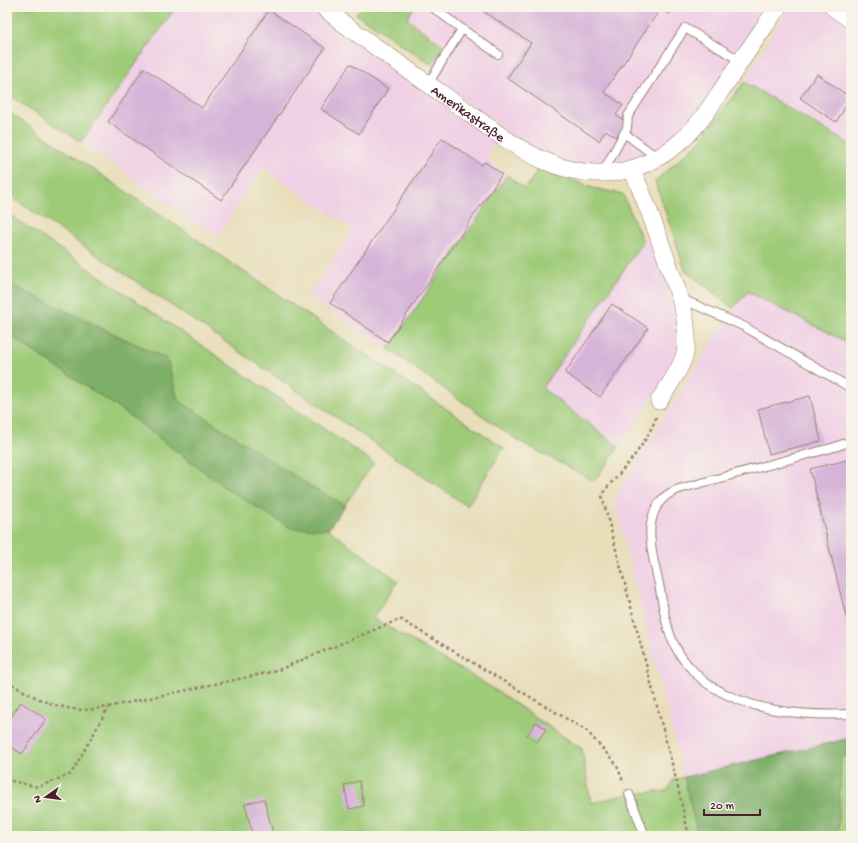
<svg xmlns="http://www.w3.org/2000/svg" width="858" height="843" font-family="'Gochi Hand',sans-serif">
  <rect width="100%" height="100%" fill="#f7f3e8"/>
  <filter id="ink" filterUnits="userSpaceOnUse"><feTurbulence type="fractalNoise" baseFrequency=".025" numOctaves="2"/><feDisplacementMap in="SourceGraphic" scale="8" xChannelSelector="R" yChannelSelector="G"/><feConvolveMatrix kernelMatrix="1 2 1 2 8 2 1 2 1" color-interpolation-filters="sRGB"/></filter>
  <filter id="wash" filterUnits="userSpaceOnUse"><feTurbulence type="fractalNoise" baseFrequency=".012" numOctaves="4" result="noise"/><feDisplacementMap in="SourceGraphic" scale="16" xChannelSelector="R" yChannelSelector="G"/><feGaussianBlur stdDeviation="0.9" result="paint"/><feColorMatrix in="noise" values="0 0 0 0 0 0 0 0 0 0 0 0 0 0 0 0 0 1.4 0 .05"/><feComposite in="paint" operator="in"/></filter>
  <g filter="url(#wash)">
    <rect width="100%" height="100%" fill="#e8deba"/>
    <g fill="#f0d0e5">
      <path d="M176,7H310L342,33L496,141L485,158L507,175L388,349L308,296L353,229L262,168L217,237L81,142Z"/>
      <path d="M414,7H770L699,114L672,143L640,159L593,168L558,160L522,142L427,73L444,46L407,19Z"/>
      <path d="M788,7H851V145L744,82Z"/>
      <path d="M652,237L678,320L680,341L676,362L619,447L542,388L643,242Z"/>
      <path d="M748,291L851,344V738L684,777L614,499L733,308Z"/>
    </g>
    <g fill="#9ecb78" stroke="#747552">
      <path d="M7,7H176L81,142L7,94Z"/>
      <path d="M361,7H414L407,19L444,46L432,65L356,14Z"/>
      <path d="M744,82L851,145V344L748,292L733,308L685,270L655,181L697,144Z"/>
      <path d="M7,111L504,448L467,506L7,194Z"/>
      <path d="M539,168L593,188L623,194L643,242L542,388L619,447L594,481L517,440L388,349L507,175L525,189Z"/>
      <path d="M7,213L374,463L328,529L398,581L373,618L486,684L582,749L591,803L629,794L667,791L673,780L851,738V836H7Z"/>
    </g>
    <g fill="#7eaf68" stroke="#64674a">
      <path d="M7,283L167,359L178,400L315,489L345,505L328,529L291,528L227,489L119,408L7,334Z"/>
      <path d="M851,738V754L841,757L838,836H698L684,777Z"/>
    </g>
    <g id="blocks">
      <g fill="#d6b3d8">
        <path d="M477,7H673L669,14L661,8L604,92L623,105L616,115L626,122L616,137L606,130L599,141L507,78L531,43Z"/>
        <path d="M269,10L325,48L221,200L108,122L144,68L202,108Z"/>
        <path d="M350,64L388,89L359,134L321,109Z"/>
        <path d="M817,74L851,98L836,122L800,98Z"/>
        <path d="M442,138L482,165L485,162L502,174L388,342L330,303Z"/>
        <path d="M612,304L648,328L600,397L565,373Z"/>
        <path d="M810,396L821,441L769,454L758,409Z"/>
        <path d="M851,459V633H850L810,469Z"/>
        <path d="M21,702L46,719L22,754L7,744V723Z"/>
        <path d="M536,722L546,729L537,742L527,735Z"/>
        <path d="M359,781L364,806L349,809L344,785Z"/>
        <path d="M264,799L273,833L260,836H253L245,804Z"/>
      </g>
    </g>
  </g>
  <g filter="url(#ink)">
    <use href="#blocks" fill-opacity="0" stroke="#997e72" stroke-width="1"/>
    <g fill="none" stroke-linecap="round" stroke-linejoin="round">
      <g stroke="#997e72" stroke-width="10">
        <g id="lane">
          <path d="M432,7L462,29L498,54"/>
          <path d="M428,84L462,29"/>
          <path d="M624,133L658,158"/>
          <path d="M603,172L627,128L628,116L685,28L741,61"/>
          <path d="M680,298L743,326L851,388"/>
          <path d="M851,441L835,447L679,489C670,493 663,496 658,505C651,515 649,531 651,543C652,557 656,571 659,584C663,605 666,630 676,648C682,660 700,680 711,686C752,712 803,716 851,714"/>
          <path d="M629,794L645,836"/>
        </g>
      </g>
      <g stroke="#997e72" stroke-width="18">
        <g id="street">
          <path id="s1" d="M323,7L344,24C381,51 418,77 455,103C506,139 556,184 623,171C645,166 664,156 681,141C700,125 713,102 727,82C743,57 761,32 778,7"/>
          <path d="M833,7L851,20"/>
          <path d="M632,169C644,197 655,226 665,255C675,285 692,320 685,353C681,370 668,386 659,401"/>
        </g>
      </g>
      <g stroke="#997e72" stroke-width="2.5" stroke-dasharray="3 3" stroke-linecap="butt">
        <path d="M656,417C646,446 624,468 605,490L602,496L676,779L689,836"/>
        <path d="M7,681C30,696 56,709 84,710C92,710 100,708 108,707L276,671L400,619L587,731L616,764L624,783"/>
        <path d="M7,776L12,781L38,787L71,774L108,708"/>
      </g>
      <use href="#lane" stroke="#fff" stroke-width="8"/>
      <use href="#street" stroke="#fff" stroke-width="17"/>
    </g>
  </g>
  <g text-anchor="middle" stroke-width="4" stroke-linejoin="round" paint-order="stroke">
    <g font-size="14" fill="#4a1f2b" stroke="#f7f3e8">
      <text dy="5" stroke="none"><textPath href="#s1" startOffset="180">Amerikastraße</textPath></text>
    </g>
  </g>
  <rect width="858" height="843" fill="none" stroke="#f7f3e8" stroke-width="24"/>
  <g transform="translate(46 797) rotate(256)" stroke="#f7f3e8" stroke-width="3" paint-order="stroke">
  <path d="M0-3L7 15L0 10L-7 15Z" fill="#4a1f2b"/>
  <text y="-6" font-size="11" font-weight="bold" text-anchor="middle" fill="#4a1f2b">N</text>
  </g>
  <path d="M704 809v6h56v-6" fill="none" stroke="#4a1f2b" stroke-width="2"/>
  <text x="710" y="809" font-size="12" fill="#4a1f2b" stroke="#f7f3e8" stroke-width="3" paint-order="stroke">20 m</text>
</svg>
